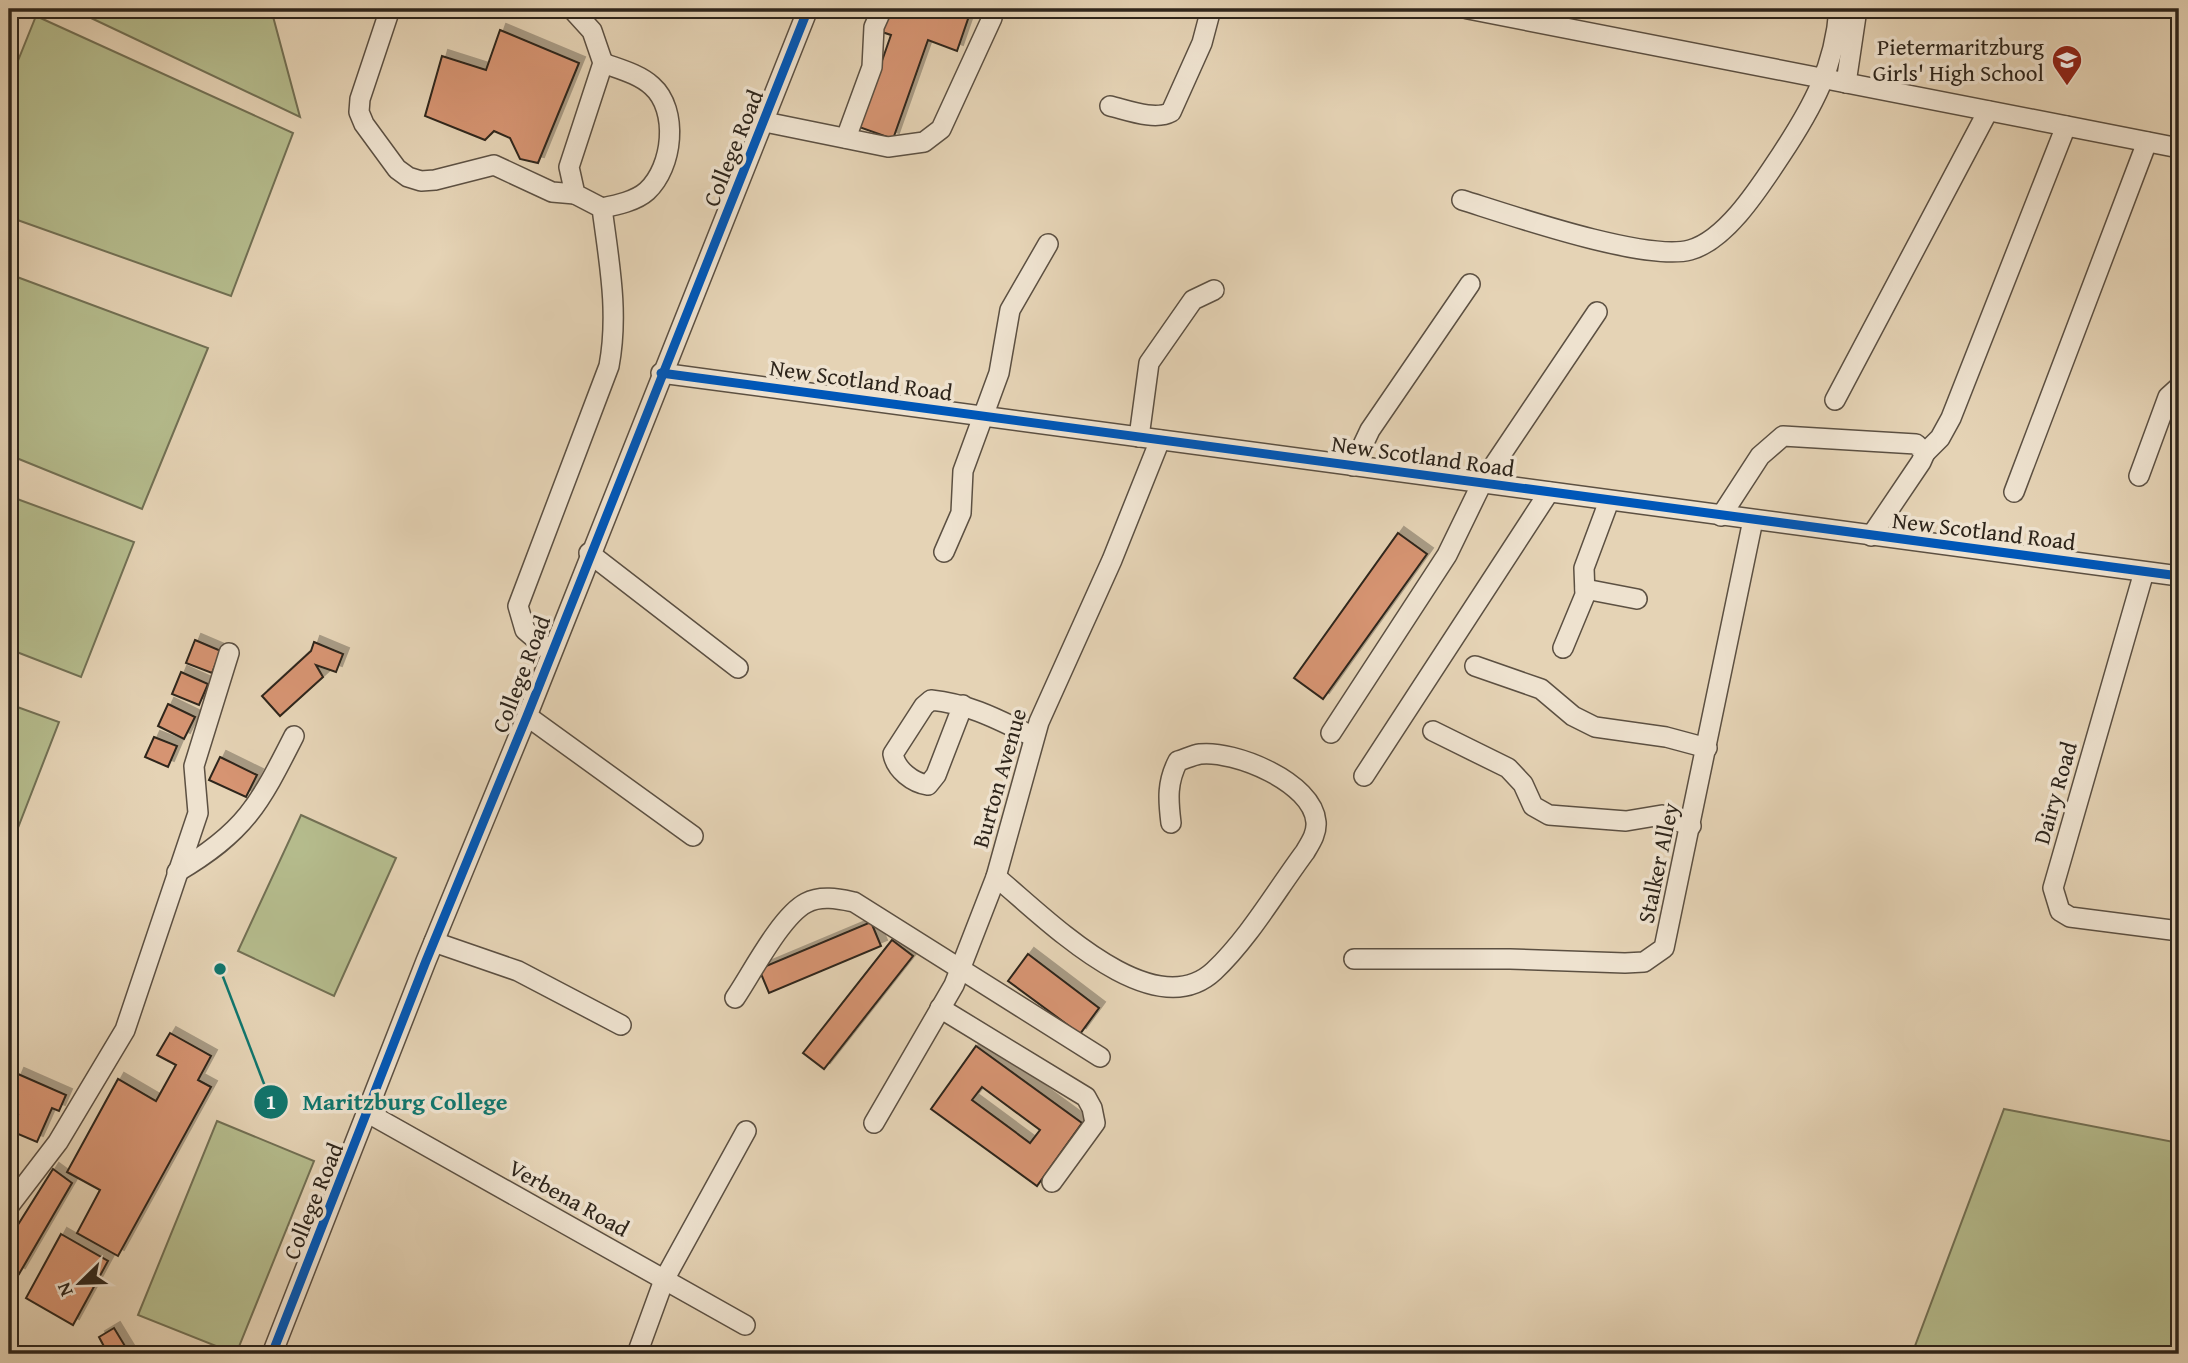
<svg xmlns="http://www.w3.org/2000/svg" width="2188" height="1363" font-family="'Gentium Book Plus',serif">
  <defs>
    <filter id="shadow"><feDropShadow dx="6" dy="-6" stdDeviation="0" flood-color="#0004"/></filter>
  </defs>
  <rect width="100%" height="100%" fill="#e5d3b5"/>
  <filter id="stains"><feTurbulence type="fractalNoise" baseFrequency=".00286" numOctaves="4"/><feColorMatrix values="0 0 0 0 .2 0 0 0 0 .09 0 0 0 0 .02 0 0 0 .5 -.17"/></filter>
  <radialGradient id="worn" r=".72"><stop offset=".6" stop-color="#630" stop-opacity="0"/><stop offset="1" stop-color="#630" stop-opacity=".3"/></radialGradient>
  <g fill="#b5bc8d" stroke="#727054" stroke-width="2">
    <path d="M72,9H271L300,117Z"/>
    <path d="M36,16L293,133L231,296L9,217V83Z"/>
    <path d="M9,274L208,348L142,509L9,455Z"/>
    <path d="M9,496L134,542L81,677L9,649Z"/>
    <path d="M9,704L59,722L9,851Z"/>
    <path d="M301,815L396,858L334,996L238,951Z"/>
    <path d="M2004,1109L2179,1143V1354H1912Z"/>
    <path d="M217,1121L314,1161L236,1354L138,1315Z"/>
  </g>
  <g fill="#d69472" stroke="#2e251b" stroke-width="2" fill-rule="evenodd" filter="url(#shadow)">
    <path d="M890,9H950L969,16L957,51L928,40L893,139L859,127L891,35L882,32Z"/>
    <path d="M500,30L579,63L538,163L520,159L510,138L494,131L485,140L425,116L442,56L486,70Z"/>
    <path d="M1398,533L1427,554L1323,699L1294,678Z"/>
    <path d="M195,640L221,651L212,673L186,663Z"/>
    <path d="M314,642L343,654L336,672L316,665L323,677L280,716L262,696L311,651Z"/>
    <path d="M181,672L208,684L199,705L172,694Z"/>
    <path d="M168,704L195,717L184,739L158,726Z"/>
    <path d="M154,737L177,746L168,767L145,757Z"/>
    <path d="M220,757L257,775L246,797L209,780Z"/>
    <path d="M871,922L881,946L769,993L759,969Z"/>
    <path d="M892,940L913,956L824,1069L803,1053Z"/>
    <path d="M1028,954L1099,1008L1080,1034L1008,981Z"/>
    <path d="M170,1033L211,1056L198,1080L211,1087L118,1256L77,1233L100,1190L67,1172L118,1079L156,1101L176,1065L157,1055Z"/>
    <path d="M976,1046L1082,1123L1037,1186L931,1109ZM982,1087L1040,1130L1030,1143L972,1100Z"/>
    <path d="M18,1074L66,1095L59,1111L52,1108L37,1142L11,1131L18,1115L9,1111V1096Z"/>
    <path d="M53,1169L72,1183L19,1274L9,1268V1239Z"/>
    <path d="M61,1234L108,1261L73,1325L26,1298Z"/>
    <path d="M114,1328L128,1351L122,1354H108L99,1337Z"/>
  </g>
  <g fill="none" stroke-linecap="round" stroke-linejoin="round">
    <g stroke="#5c5042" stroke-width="22">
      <g id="minor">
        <path d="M390,9L360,99L359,112L364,124L397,169L408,177L421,181L435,180L494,165L552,192L575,194"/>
        <path d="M1468,9L2179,148"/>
        <path d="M1846,83L1857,9"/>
        <path d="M1110,106C1127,110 1155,121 1171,112L1202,43L1211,9"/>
        <path d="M765,122L888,147L924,142L941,129L992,18L991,9"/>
        <path d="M846,138L872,67L874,27L882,9"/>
        <path d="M1462,200C1510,215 1646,262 1690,250C1727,240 1761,185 1781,155C1812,108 1835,67 1839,9"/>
        <path d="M602,208C617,205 636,201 647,191C673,167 679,110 652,86C639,74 619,69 603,63"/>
        <path d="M661,373L2179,576"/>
        <path d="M1835,400L1988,111"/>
        <path d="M1139,437L1149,363L1193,300L1214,290"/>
        <path d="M1925,453L1940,438L1951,418L2066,126"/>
        <path d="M1353,466L1370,430L1470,284"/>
        <path d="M2139,476L2168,397L2179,387"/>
        <path d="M2014,492L2147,142"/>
        <path d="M1721,516L1760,456L1783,436L1916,444L1925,453L1921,462L1871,536"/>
        <path d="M944,552L961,513L963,471L999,373L1010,310L1048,244"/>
        <path d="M589,553L738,668"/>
        <path d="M2144,572L2053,888L2060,911L2070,917L2179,931"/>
        <path d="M1585,589L1637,599"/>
        <path d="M1563,648L1585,595L1584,568L1609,501"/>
        <path d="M551,652L525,630L518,606L609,366C619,312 609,262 602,208L575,194L569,167L603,63L592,31L572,9"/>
        <path d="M1475,666L1541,689L1573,716L1595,727L1666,737L1707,748"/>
        <path d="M963,705L936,775L928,785C913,783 896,770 893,754L924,706L931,700C970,704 999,720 1034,737"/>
        <path d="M527,716L693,836"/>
        <path d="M1433,731L1508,768L1523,784L1533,806L1549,815L1626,821L1662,815L1691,826"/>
        <path d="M1331,733L1447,555L1482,483L1597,312"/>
        <path d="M1364,776L1549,492"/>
        <path d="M177,872C245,832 259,805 294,736"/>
        <path d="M996,877C1043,915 1152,1029 1214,971C1249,938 1276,891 1305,852C1311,842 1317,833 1316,822C1313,782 1234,750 1200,754C1193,755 1185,759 1178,761C1167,782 1168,799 1171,823"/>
        <path d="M434,942L518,971L621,1025"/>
        <path d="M1354,959H1510L1625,963L1644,962L1664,948L1753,520"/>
        <path d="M735,998C752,973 781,916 806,903C821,895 839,899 854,902L1100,1057"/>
        <path d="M940,1008L1086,1097L1092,1108L1095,1123L1052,1182"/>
        <path d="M368,1113L745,1325"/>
        <path d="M874,1123L954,985L996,877L1039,722L1112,560L1160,440"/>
        <path d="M9,1206L58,1142L125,1030L198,813L194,766L229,653"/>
        <path d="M272,1354L426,961L527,716L808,9"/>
        <path d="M637,1354L664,1280L746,1131"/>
      </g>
    </g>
    <use href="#minor" stroke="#eee2cf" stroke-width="19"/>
    <g stroke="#eee2cf" stroke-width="13">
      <g id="cycleway">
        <path d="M661,373L2179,576"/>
        <path d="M272,1354L426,961L527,716L808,9"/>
      </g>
    </g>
    <use href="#cycleway" stroke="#0057b8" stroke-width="9"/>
  </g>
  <defs>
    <g id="school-pin" transform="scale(1.575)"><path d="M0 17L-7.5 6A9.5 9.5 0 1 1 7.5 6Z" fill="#8f2418" stroke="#eee2cf"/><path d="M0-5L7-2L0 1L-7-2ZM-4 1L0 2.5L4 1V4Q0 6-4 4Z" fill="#fff"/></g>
  </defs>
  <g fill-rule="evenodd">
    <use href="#school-pin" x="2067" y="60"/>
  </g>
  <g text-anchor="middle" stroke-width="7" stroke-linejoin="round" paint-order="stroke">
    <g font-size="23" fill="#2e251b" stroke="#eee2cf" text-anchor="end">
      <text x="2044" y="55">Pietermaritzburg<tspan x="2044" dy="26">Girls' High School</tspan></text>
    </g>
    <g font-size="23" fill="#2e251b" stroke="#eee2cf">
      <text transform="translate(733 148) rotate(-68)" y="8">College Road</text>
      <text transform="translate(861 380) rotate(8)" y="8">New Scotland Road</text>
      <text transform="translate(1423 456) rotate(8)" y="8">New Scotland Road</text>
      <text transform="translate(1984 531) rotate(7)" y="8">New Scotland Road</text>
      <text transform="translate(521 674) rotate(-69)" y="8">College Road</text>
      <text transform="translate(999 778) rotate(-74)" y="8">Burton Avenue</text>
      <text transform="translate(2055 793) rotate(-74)" y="8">Dairy Road</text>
      <text transform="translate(1658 863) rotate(-78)" y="8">Stalker Alley</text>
      <text transform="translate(569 1198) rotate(29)" y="8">Verbena Road</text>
      <text transform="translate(313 1201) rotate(-68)" y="8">College Road</text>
    </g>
  </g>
  <path fill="none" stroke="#0f766e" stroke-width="2.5" d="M220 969L271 1102"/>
  <g fill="#0f766e" stroke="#eee2cf" stroke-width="2.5">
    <circle cx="220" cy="969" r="7"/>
    <circle cx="271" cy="1102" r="18"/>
  </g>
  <g font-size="21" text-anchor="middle" font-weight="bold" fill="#fff">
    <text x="271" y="1109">1</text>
  </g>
  <g font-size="24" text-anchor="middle" font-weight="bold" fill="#0f766e" stroke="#eee2cf" stroke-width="7" stroke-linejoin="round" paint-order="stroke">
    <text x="405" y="1110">Maritzburg College</text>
  </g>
  <rect width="2188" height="1363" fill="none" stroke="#e5d3b5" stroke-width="35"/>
  <rect x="10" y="10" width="2167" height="1342" fill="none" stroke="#2e251b" stroke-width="3.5"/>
  <rect x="18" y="18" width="2153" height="1328" fill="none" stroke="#2e251b" stroke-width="2"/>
  <g transform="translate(80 1283) rotate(247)" stroke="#eee2cf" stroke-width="5" paint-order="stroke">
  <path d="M0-5L12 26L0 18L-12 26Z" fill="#2e251b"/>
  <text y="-10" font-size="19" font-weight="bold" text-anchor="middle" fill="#2e251b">N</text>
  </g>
  <rect width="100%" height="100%" filter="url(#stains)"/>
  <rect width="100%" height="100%" fill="url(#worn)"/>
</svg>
